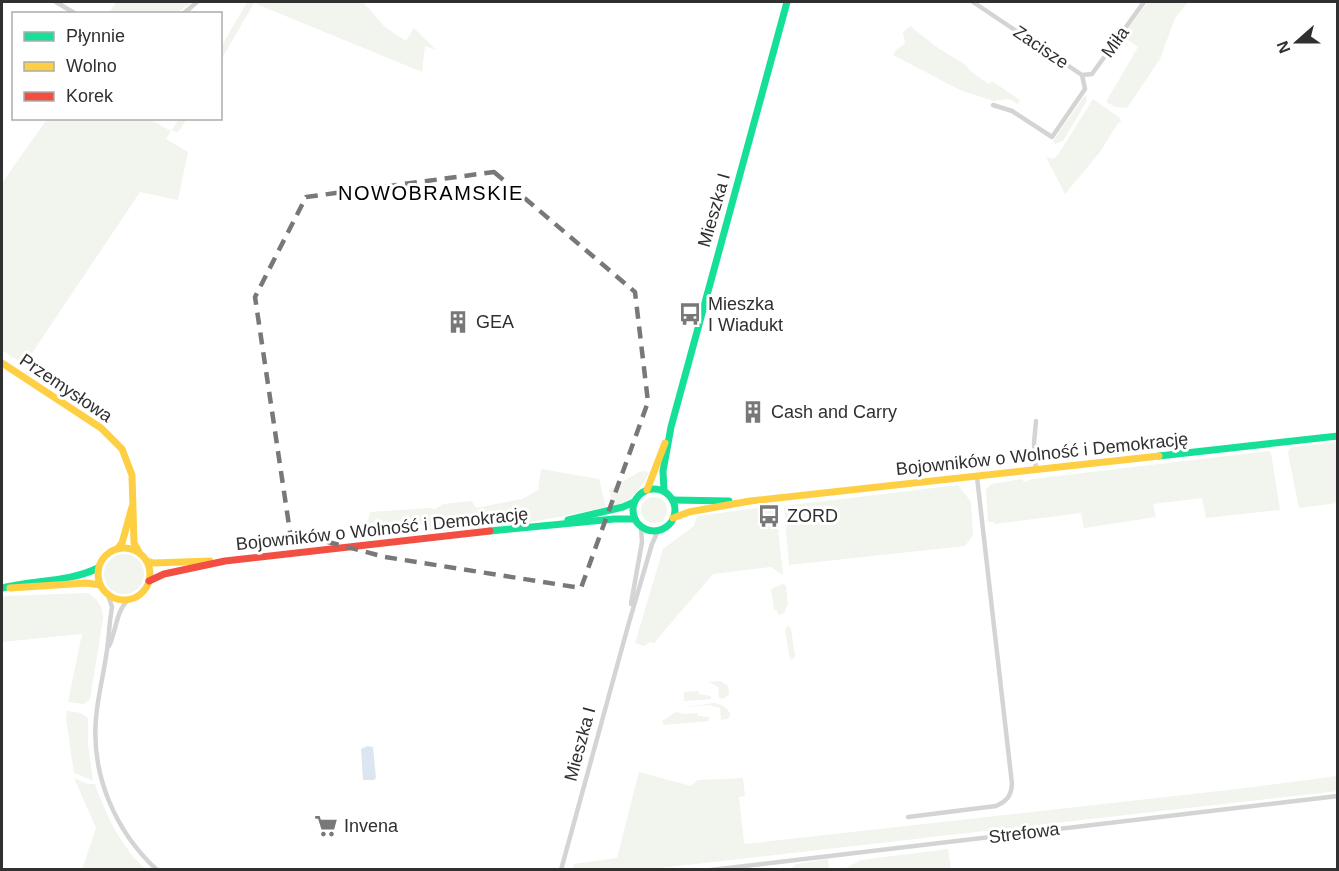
<svg xmlns="http://www.w3.org/2000/svg" width="1339" height="871" font-family="Arial,sans-serif">
  <rect width="100%" height="100%" fill="#fff"/>
  <g fill="#f1f5ed">
    <path d="M116,2H192L177,13H109Z"/>
    <path d="M247,2H363L385,27L406,41L414,28L436,50L425,46L422,72L254,3L221,60V47Z"/>
    <path d="M1148,2H1188L1175,18L1160,59L1127,108L1116,107L1106,102L1138,47L1122,36Z"/>
    <path d="M910,26L938,48L966,65L970,71L989,84L992,81L1020,100L1018,104L1009,99L994,101L962,91L893,55L897,49L905,44L903,32Z"/>
    <path d="M1085,95L1087,99L1085,104L1063,141L1055,144L1053,141Z"/>
    <path d="M1093,99L1120,118L1121,122L1118,123L1100,152L1065,194L1046,157L1053,159L1058,155Z"/>
    <path d="M47,119H149L171,131L179,119H187L178,132L171,131L166,139L188,152L178,200L140,192L24,365L2,350V183Z"/>
    <path d="M1337,442V503L1299,508L1288,453L1289,449L1293,447Z"/>
    <path d="M1269,451L1271,453L1280,510L1206,518L1202,498L1153,504L1156,517L1084,528L1081,513L994,524V522H988L986,490L991,484L1022,479L1024,482L1032,479Z"/>
    <path d="M541,469L599,479L606,507C547,521 484,531 423,531V525L364,532L362,530L364,522L368,520L370,512L430,508L435,509L443,504L472,501L476,508L522,499L538,490Z"/>
    <path d="M645,471L649,472C642,488 631,502 614,506L609,490L639,472Z"/>
    <path d="M958,485L971,502L973,535L965,546L789,565L784,506Z"/>
    <circle cx="654" cy="510" r="13"/>
    <path d="M772,506L776,509L783,575L771,567L713,574L654,643L650,642L644,646L635,643L663,549L694,526L697,516Z"/>
    <circle cx="124" cy="574" r="20"/>
    <path d="M783,584L786,586L788,604L784,613L778,615L777,610H774L771,589Z"/>
    <path d="M88,593C98,600 103,606 103,619L90,699L84,704L68,702L82,634L2,642V596Z"/>
    <path d="M788,625L791,629L795,656L792,660L790,659L785,630Z"/>
    <path d="M720,681L728,686L729,694L725,698L719,699L718,687L709,682Z"/>
    <path d="M698,691L699,694L711,696V699L684,701V692Z"/>
    <path d="M714,703C721,704 727,707 730,714L728,719L721,720L720,708L709,705L684,707Z"/>
    <path d="M67,711L81,713L88,718V745L93,781L74,773L66,719Z"/>
    <path d="M676,712L684,714L697,713L698,716L709,717V721L663,725L662,721Z"/>
    <path d="M639,772L691,786L698,780L743,778L745,796L739,797L744,843L745,844L1237,789L1337,776L1338,791L651,869H574L573,864L617,858Z"/>
    <path d="M74,778L88,784H95C106,816 121,846 145,869H82L96,828Z"/>
    <path d="M948,849L951,869H844L861,860Z"/>
    <path d="M828,859L829,869H791L796,864Z"/>
  </g>
  <path fill="#dbe6f1" d="M367,746L373,747L376,778L374,780H363L361,749Z"/>
  <g fill="none" stroke-linecap="round" stroke-linejoin="round">
    <g stroke="#d4d4d4" stroke-width="4.5">
      <path d="M56,2L76,14"/>
      <path d="M973,2L1082,75L1085,89L1052,137L1012,111L993,105"/>
      <path d="M183,14L197,2"/>
      <path d="M1082,75L1092,74L1144,2"/>
      <path d="M1036,421L1034,443L1036,470"/>
      <path d="M108,595L112,607L111,614C109,626 109,638 107,650C104,673 98,695 96,718C91,775 115,831 157,870"/>
      <path d="M631,604L642,542L641,527"/>
      <path d="M109,646C116,632 116,611 128,600"/>
      <path d="M908,817L996,806C1007,801 1011,796 1012,784L977,477"/>
      <path d="M561,870L628,626L652,544L658,531"/>
      <path d="M711,870L1338,796"/>
    </g>
    <g stroke="#16e098" stroke-width="7">
      <path d="M1159,456L1338,436"/>
      <circle cx="654" cy="510" r="21"/>
      <path d="M664,491L663,471L671,427L787,2"/>
      <path d="M673,500L729,501"/>
      <path d="M568,520L623,507L634,502"/>
      <path d="M490,531L614,519H635"/>
      <path d="M2,588C33,580 70,582 98,568"/>
    </g>
    <g stroke="#ffcf43" stroke-width="7">
      <path d="M2,363L101,428L122,449L132,475L134,543L139,552"/>
      <path d="M647,490L665,443"/>
      <path d="M673,518L689,512L750,501L1159,456"/>
      <circle cx="124" cy="574" r="26"/>
      <path d="M118,548L122,543L132,507"/>
      <path d="M147,561L154,563L210,561"/>
      <path d="M10,588L87,583L100,585"/>
    </g>
    <path stroke="#f24e42" stroke-width="7" d="M149,581L164,574L225,561L490,531"/>
  </g>
  <path fill="none" stroke="#787878" stroke-width="4.5" stroke-dasharray="12 8" stroke-linejoin="round" d="M494,172L635,292L648,402L581,588L385,557L290,532L255,297L306,197Z"/>
  <defs>
    <g id="bus-bare" transform="scale(1.8)"><path d="M-5-6H5V4H4V6H2V4H-2V6H-4V4H-5ZM-3.5-4V0h7V-4ZM-3.5 1.2v1.5H-2V1.2ZM2 1.2v1.5H3.5V1.2Z" fill="#787878" stroke="#fff" stroke-width="2.5" paint-order="stroke"/></g>
    <g id="building-bare" transform="scale(1.8)"><path d="M-4-6H4V6H1V3H-1V6H-4ZM-2.5-4.3h1.7v1.8h-1.7ZM.8-4.3h1.7v1.8H.8ZM-2.5-1h1.7V.8h-1.7ZM.8-1h1.7V.8H.8Z" fill="#787878" stroke="#fff" stroke-width="2.5" paint-order="stroke"/></g>
    <g id="supermarket-bare" transform="scale(1.8)"><path d="M-6-5.5h2.5l.6 2H6L4.5 2H-2.5L-4.4-4H-6ZM-1.5 3.2a1.3 1.3 0 1 0 .1 0ZM3 3.2a1.3 1.3 0 1 0 .1 0Z" fill="#787878" stroke="#fff" stroke-width="2.5" paint-order="stroke"/></g>
  </defs>
  <g fill-rule="evenodd">
    <use href="#bus-bare" x="690" y="314"/>
    <use href="#building-bare" x="458" y="322"/>
    <use href="#building-bare" x="753" y="412"/>
    <use href="#bus-bare" x="769" y="516"/>
    <use href="#supermarket-bare" x="326" y="826"/>
  </g>
  <g text-anchor="middle" stroke-width="6" stroke-linejoin="round" paint-order="stroke">
    <g font-size="18" fill="#303030" stroke="#fff">
      <text transform="translate(1115 42) rotate(-54)" y="6">Miła</text>
      <text transform="translate(1041 47) rotate(34)" y="6">Zacisze</text>
      <text transform="translate(714 210) rotate(-74)" y="6">Mieszka I</text>
      <text transform="translate(66 388) rotate(34)" y="6">Przemysłowa</text>
      <text transform="translate(1042 454) rotate(-6)" y="6">Bojowników o Wolność i Demokrację</text>
      <text transform="translate(382 529) rotate(-6)" y="6">Bojowników o Wolność i Demokrację</text>
      <text transform="translate(580 744) rotate(-75)" y="6">Mieszka I</text>
      <text transform="translate(1024 833) rotate(-7)" y="6">Strefowa</text>
    </g>
    <g font-size="18" fill="#303030" stroke="#fff" text-anchor="start">
      <text x="708" y="310">Mieszka<tspan x="708" dy="21">I Wiadukt</tspan></text>
      <text x="476" y="328">GEA</text>
      <text x="771" y="418">Cash and Carry</text>
      <text x="787" y="522">ZORD</text>
      <text x="344" y="832">Invena</text>
    </g>
    <g font-size="20" letter-spacing="1.5" fill="#000" stroke="#fff">
      <text x="431" y="200">NOWOBRAMSKIE</text>
    </g>
  </g>
  <rect width="1339" height="871" fill="none" stroke="#303030" stroke-width="6"/>
  <rect x="12" y="12" width="210" height="108" fill="#ffffff" stroke="#acacac" stroke-width="1.5"/>
  <rect x="24" y="32" width="30" height="9" fill="#16e098" stroke="#acacac" stroke-width="1.5"/>
  <text x="66" y="42" font-size="18" fill="#303030">Płynnie</text>
  <rect x="24" y="62" width="30" height="9" fill="#ffcf43" stroke="#acacac" stroke-width="1.5"/>
  <text x="66" y="72" font-size="18" fill="#303030">Wolno</text>
  <rect x="24" y="92" width="30" height="9" fill="#f24e42" stroke="#acacac" stroke-width="1.5"/>
  <text x="66" y="102" font-size="18" fill="#303030">Korek</text>
  <g transform="translate(1297 42) rotate(249)" stroke="#ffffff" stroke-width="4.5" paint-order="stroke">
  <path d="M0-4.5L10 22L0 15L-10 22Z" fill="#303030"/>
  <text y="-9" font-size="16" font-weight="bold" text-anchor="middle" fill="#303030">N</text>
  </g>
</svg>
